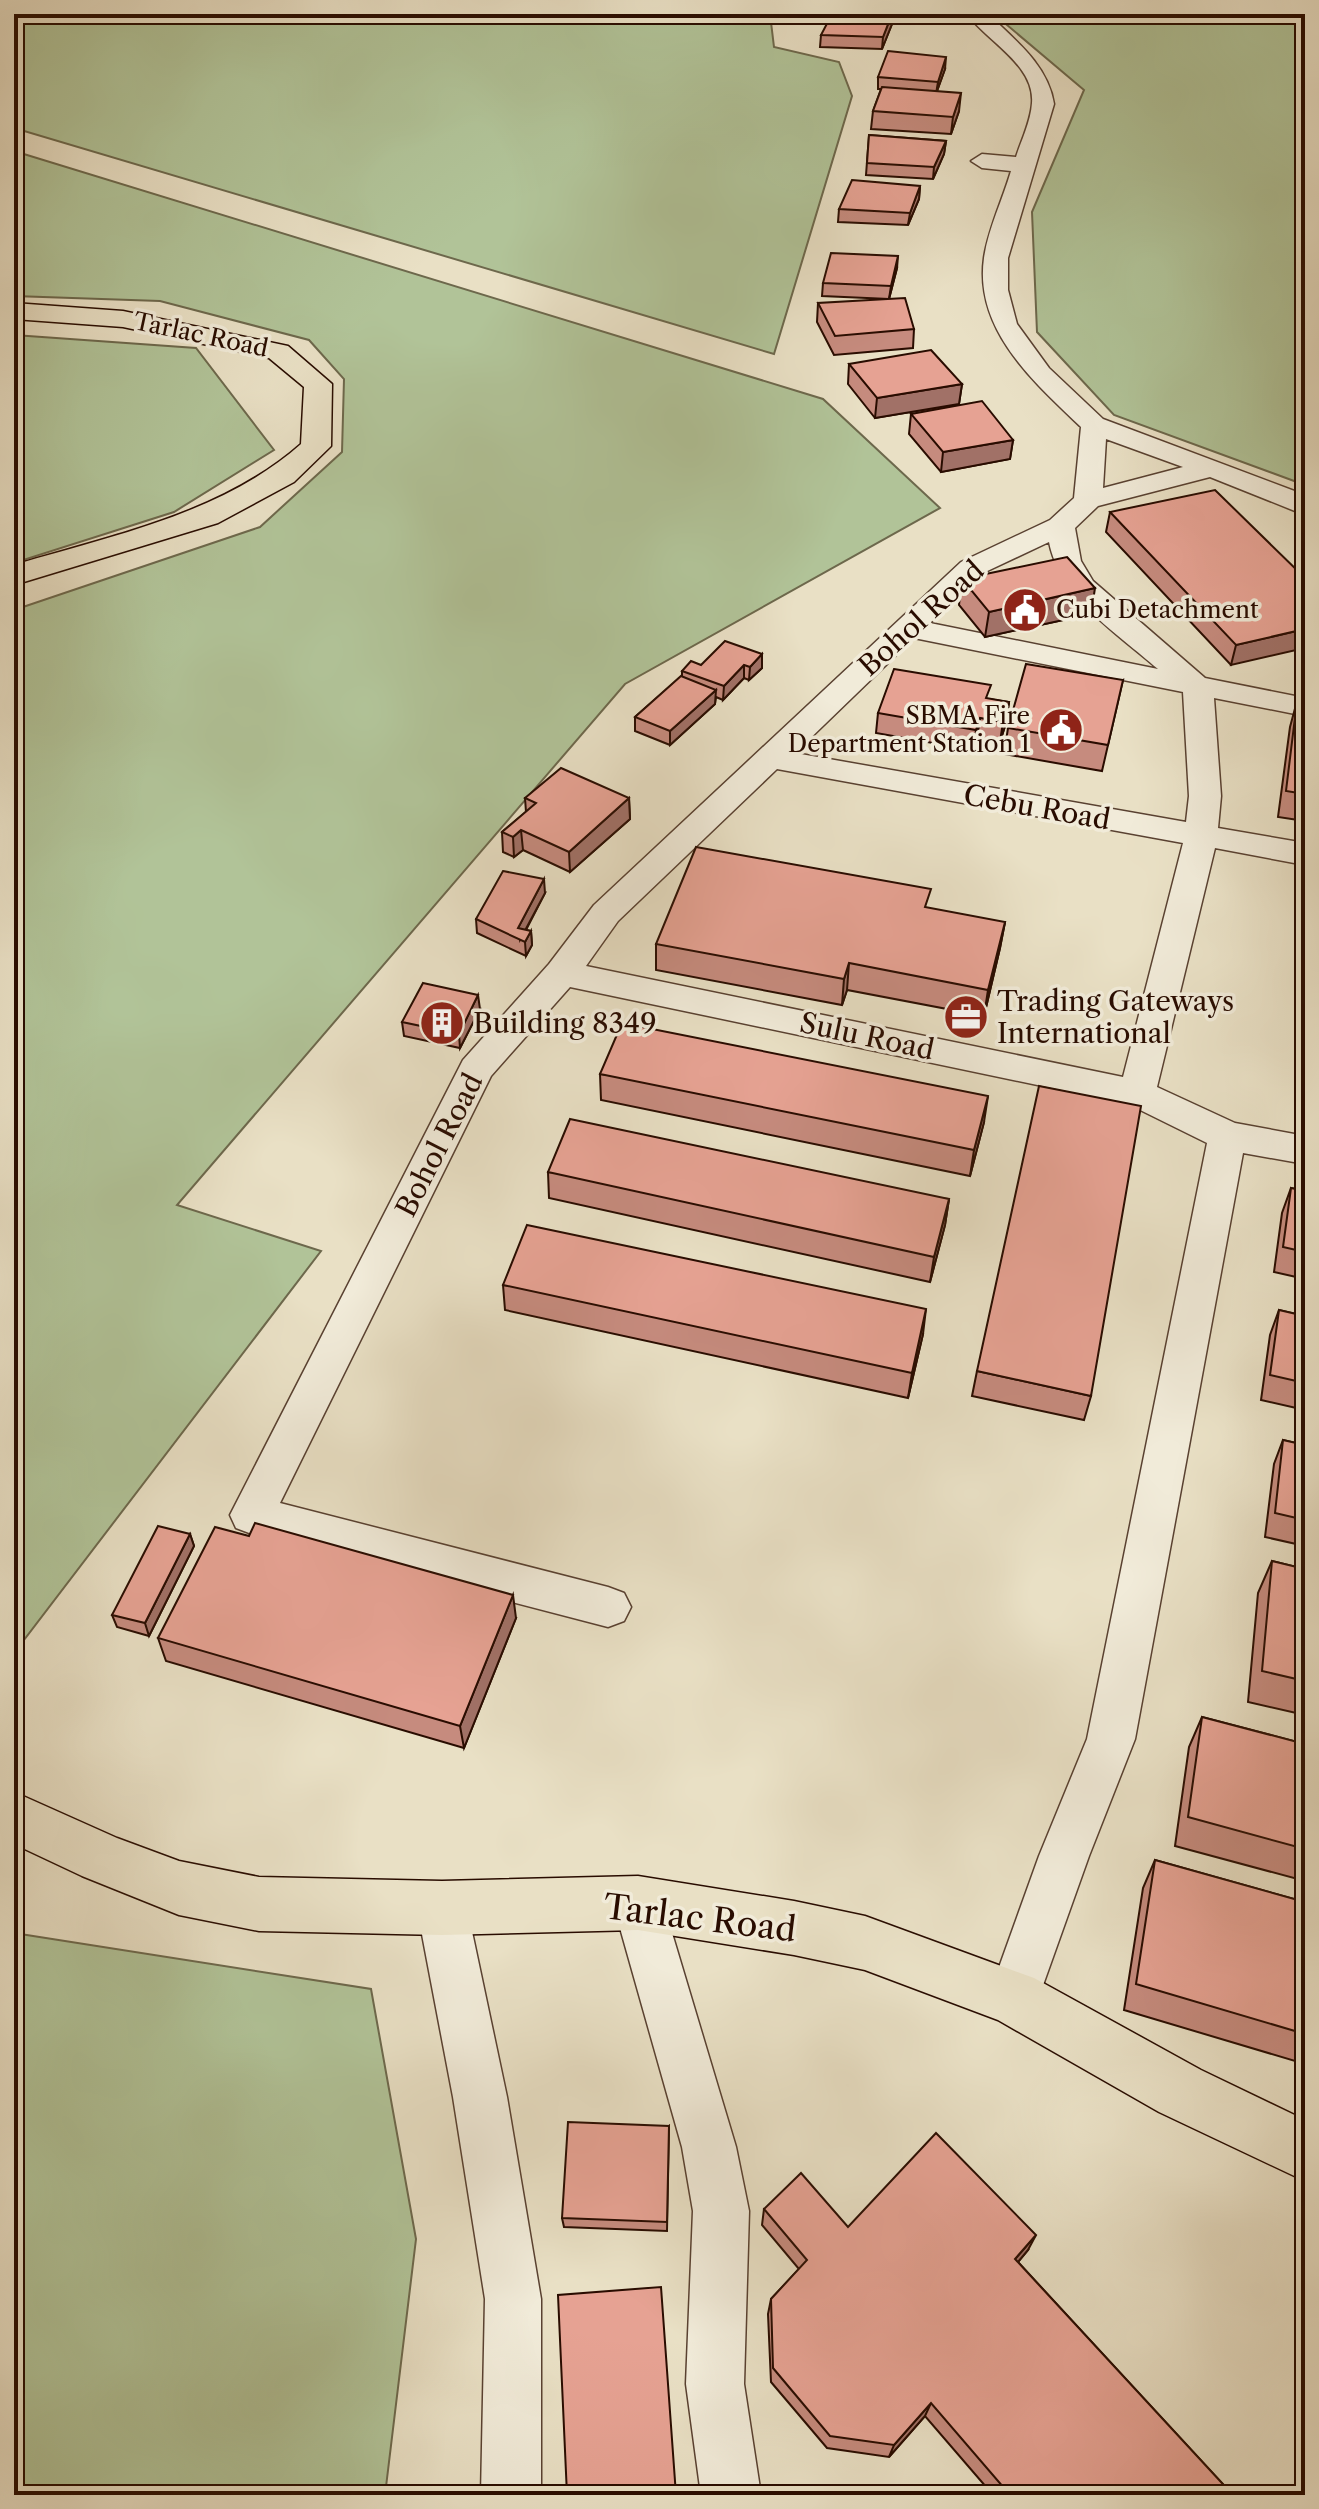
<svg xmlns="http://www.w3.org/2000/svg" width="1319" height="2509" font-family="'Libre Caslon Text',serif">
  <rect width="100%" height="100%" fill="#e9e0c5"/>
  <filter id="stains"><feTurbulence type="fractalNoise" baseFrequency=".0025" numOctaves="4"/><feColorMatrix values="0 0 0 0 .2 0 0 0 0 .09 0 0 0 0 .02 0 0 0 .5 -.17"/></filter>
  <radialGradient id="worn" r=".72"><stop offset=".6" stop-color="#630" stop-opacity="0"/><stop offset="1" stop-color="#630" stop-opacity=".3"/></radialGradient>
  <g fill="#b1c398" stroke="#6d684c" stroke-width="2">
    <path d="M14,14H770L774,47L839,62L852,96L774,354L14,128Z"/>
    <path d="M994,14H1305V485L1114,415L1037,332L1032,212L1084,90Z"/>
    <path d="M14,151L823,399L940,508L625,684L177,1205L321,1251L14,1653V610L260,527L342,452L344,379L309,340L160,301L14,296Z"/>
    <path d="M14,335L196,348L274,450L174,512L14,563Z"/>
    <path d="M14,1933L371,1989L416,2239L385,2495H14Z"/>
  </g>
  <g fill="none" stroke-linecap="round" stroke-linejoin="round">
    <g stroke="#594131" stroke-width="3">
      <g id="minor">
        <path d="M967,14H988C1015,40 1048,65 1054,104L1008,258V290L1017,324L1049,368L1103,419L1305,495V515L1210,477L1098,506L1075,528L1081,561L1093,581L1205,678L1305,698V716L1214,698L1221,796L1218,828L1305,843V865L1215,848L1157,1087L1235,1123L1305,1136V1164L1243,1153L1135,1739L1089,1856L1032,2016L1014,2024L996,2016L988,1998L1039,1856L1087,1739L1207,1143L1128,1104L570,987L491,1076L280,1503L608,1587L624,1593L631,1607L624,1621L608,1627L252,1534L236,1528L230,1515L463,1060L549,964L594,905L961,562L1050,520L1074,498L1081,427C1034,382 974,330 984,258C988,229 1003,199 1011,171L982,168L971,161L982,154L1016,157C1021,141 1031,121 1032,103C1035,65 987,41 967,14ZM1106,439L1183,467L1103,488ZM1049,542C1060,598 1117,633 1158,669L930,623L981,574ZM914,638L1183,692L1189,796L1186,822L795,753ZM777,769L1183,843L1123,1077L586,966L618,921Z"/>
        <path d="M638,1879L656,1886L663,1903L736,2147L749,2211L744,2384L761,2495H701L686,2384L693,2211L682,2147L613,1903L620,1886Z"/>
        <path d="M442,1884L460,1891L467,1908L507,2097L541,2299V2495H481L485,2299L453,2097L417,1908L424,1891Z"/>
      </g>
    </g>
    <g stroke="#290c00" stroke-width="3">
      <g id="major">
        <path d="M14,303L123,311L288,346L332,384L331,446L294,482L218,523L14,585V565C113,535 222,514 301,444L304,387L269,358L123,327L14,319Z"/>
        <path d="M14,1792L117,1838L179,1861L259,1877L442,1881L638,1876L794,1901L865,1916L1034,1978L1201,2070L1305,2120V2181L1159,2112L998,2020L865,1970L794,1955L638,1930L442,1935L259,1931L179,1915L82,1876L14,1844Z"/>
      </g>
    </g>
    <use href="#minor" fill="#f1ebd9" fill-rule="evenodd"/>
    <use href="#major" fill="#e9e0c5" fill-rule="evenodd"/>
  </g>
  <g fill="#c68b7e" stroke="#290c00" stroke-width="2">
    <path d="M892,24L882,49L820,47L821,35Z"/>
    <path d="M945,69L937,91L959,111L951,134L871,129L873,111L881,89H878V77Z"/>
    <path d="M869,135L946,141L944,154L933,179L866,175Z"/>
    <path d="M920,186L919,199L908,225L838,222L839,209Z"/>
    <path d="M897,268L889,299L822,296L823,283Z"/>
    <path d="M818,303L914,329L913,348L834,355L817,322Z"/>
    <path d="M849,364L962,384L959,404L875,418L848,384Z"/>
    <path d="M911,414L1013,440L1010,459L941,472L909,434Z"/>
    <path d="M1110,512L1305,578L1231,665L1106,532Z"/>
    <path d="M962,579L1091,614L985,637L959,605Z"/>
    <path d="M762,654V668L749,680L744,678L723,700L716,697L715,704L670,745L635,731V717L682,676V671L701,665Z"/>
    <path d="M1123,680L1102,771L1004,754L1008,728Z"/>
    <path d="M989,699L1009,702L1006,723L1000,742L977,739L973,750L876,733L878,713Z"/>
    <path d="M1297,701L1305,702V821L1278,817L1290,727Z"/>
    <path d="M525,798H629L630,819L570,872L523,850L514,857L503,852L502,832L526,812Z"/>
    <path d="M545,893L526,930L531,931L532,945L526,956L477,933L476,919Z"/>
    <path d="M1005,922L1000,948L984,1016L847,990L842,1005L656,970V944Z"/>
    <path d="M480,1009L460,1048L404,1036L402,1022Z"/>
    <path d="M600,1074L984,1122L970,1176L601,1100Z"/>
    <path d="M548,1172L949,1199L945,1225L930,1282L549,1198Z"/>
    <path d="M1291,1188L1305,1191V1279L1274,1272L1282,1213Z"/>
    <path d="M503,1285L923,1334L908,1398L505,1310Z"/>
    <path d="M1279,1310L1305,1316V1410L1261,1400L1270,1335Z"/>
    <path d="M977,1371L1091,1396L1084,1420L972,1396Z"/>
    <path d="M1283,1440L1305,1445V1546L1265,1537L1274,1464Z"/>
    <path d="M190,1534L194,1546L149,1636L117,1627L112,1615Z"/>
    <path d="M1272,1561L1305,1569V1715L1248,1702L1258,1593Z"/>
    <path d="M516,1618L464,1748L166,1661L158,1638Z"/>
    <path d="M1202,1717L1305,1744V1881L1175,1846L1189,1747Z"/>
    <path d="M1155,1860L1305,1902V2064L1124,2010L1143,1888Z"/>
    <path d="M669,2126L667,2231L564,2227L562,2218Z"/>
    <path d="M764,2209L848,2227L1028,2250L1018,2262L1233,2495H993L925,2416L889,2457L827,2448L771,2382L768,2314L771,2299L799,2269L762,2225Z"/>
  </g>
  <g fill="#a17167" stroke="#290c00" stroke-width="2">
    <path d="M892,14V24L882,49L883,37Z"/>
    <path d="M946,57L945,69L936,94L938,82Z"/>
    <path d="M961,93L959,111L951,134L953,117Z"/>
    <path d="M946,141L944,154L933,179L934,167Z"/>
    <path d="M920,186L919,199L908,225L910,213Z"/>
    <path d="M898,256L897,268L889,299L891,286Z"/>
    <path d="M962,384L959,404L875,418L877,398Z"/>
    <path d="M1013,440L1010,459L941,472L943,452Z"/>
    <path d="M1095,588L1091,614L985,637L989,612Z"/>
    <path d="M1305,629V648L1231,665L1236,645Z"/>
    <path d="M762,654V668L749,680L750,667Z"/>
    <path d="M744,665V678L723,700L724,686Z"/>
    <path d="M716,690L715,704L670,745V731Z"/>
    <path d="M1009,702L1006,723L1000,742L1003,722Z"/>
    <path d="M980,718L977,739L973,750L976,730Z"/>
    <path d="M629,798L630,819L570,872L569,852Z"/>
    <path d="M521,830L523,850L514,857L513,837Z"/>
    <path d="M544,879L545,893L520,940L518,928Z"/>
    <path d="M1005,922L1000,948L984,1016L988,990Z"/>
    <path d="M531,931L532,945L526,956L525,942Z"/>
    <path d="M849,963L847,990L842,1005L844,979Z"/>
    <path d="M478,995L480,1009L460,1048L459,1034Z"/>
    <path d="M988,1096L984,1122L970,1176L974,1150Z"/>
    <path d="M949,1199L945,1225L930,1282L934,1257Z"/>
    <path d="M926,1309L923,1334L908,1398L912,1373Z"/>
    <path d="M190,1534L194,1546L149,1636L145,1623Z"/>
    <path d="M513,1595L516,1618L464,1748L460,1726Z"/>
    <path d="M1036,2235L1028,2250L1008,2274L1015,2259Z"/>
    <path d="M931,2403L925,2416L889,2457L894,2445Z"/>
  </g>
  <g fill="#e6a293" stroke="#290c00" stroke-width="2">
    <path d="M832,14H892L883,37L821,35Z"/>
    <path d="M888,51L946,57L938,82L878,77Z"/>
    <path d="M882,87L961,93L953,117L873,111Z"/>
    <path d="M869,135L946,141L934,167L867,163Z"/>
    <path d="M852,180L920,186L910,213L839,209Z"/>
    <path d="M831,253L898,256L891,286L823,283Z"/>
    <path d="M905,298L914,329L835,336L818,303Z"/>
    <path d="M931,350L962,384L877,398L849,364Z"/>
    <path d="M982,401L1013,440L943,452L911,414Z"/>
    <path d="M1215,490L1305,578V629L1236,645L1110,512Z"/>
    <path d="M1067,557L1095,588L989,612L962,579Z"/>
    <path d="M725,641L762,654L750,667L744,665L724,686L682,671L691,661L701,665Z"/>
    <path d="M1026,664L1123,680L1108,745L1008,728Z"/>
    <path d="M894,669L991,685L986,698L1009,702L1003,722L980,718L976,730L878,713Z"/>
    <path d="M681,676L716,690L670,731L635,717Z"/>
    <path d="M1297,701L1305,702V794L1286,791Z"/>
    <path d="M561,768L629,798L569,852L521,830L513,837L502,832L536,803L525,798Z"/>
    <path d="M696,847L931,889L925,907L1005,922L988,990L849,963L844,979L656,944Z"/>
    <path d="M503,871L544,879L518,928L531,931L525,942L476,919Z"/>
    <path d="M423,983L478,995L459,1034L402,1022Z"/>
    <path d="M622,1023L988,1096L974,1150L600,1074Z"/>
    <path d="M1039,1086L1141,1106L1091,1396L977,1371Z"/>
    <path d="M570,1119L949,1199L934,1257L548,1172Z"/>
    <path d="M1291,1188L1305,1191V1252L1283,1247Z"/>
    <path d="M527,1225L926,1309L912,1373L503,1285Z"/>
    <path d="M1279,1310L1305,1316V1383L1270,1375Z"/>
    <path d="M1283,1440L1305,1445V1520L1275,1513Z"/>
    <path d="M255,1523L513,1595L460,1726L158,1638L215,1527L249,1536Z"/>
    <path d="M158,1526L190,1534L145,1623L112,1615Z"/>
    <path d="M1272,1561L1305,1569V1681L1262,1671Z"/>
    <path d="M1202,1717L1305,1744V1849L1188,1817Z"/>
    <path d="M1155,1860L1305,1902V2034L1136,1984Z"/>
    <path d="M568,2122L669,2126L667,2222L562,2218Z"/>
    <path d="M936,2133L1036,2235L1015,2259L1233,2495H1010L931,2403L894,2445L830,2436L773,2368L771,2299L807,2260L764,2209L801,2173L848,2227Z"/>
    <path d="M661,2287L676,2495H567L558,2295Z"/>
  </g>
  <defs>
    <g id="civic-disc" transform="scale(2.3)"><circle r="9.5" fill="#8f2418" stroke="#f1ebd9"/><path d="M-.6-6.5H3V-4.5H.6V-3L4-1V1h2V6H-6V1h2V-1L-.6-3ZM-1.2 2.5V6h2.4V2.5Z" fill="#fff"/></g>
    <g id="office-disc" transform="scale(2.3)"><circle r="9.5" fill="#8f2418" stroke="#f1ebd9"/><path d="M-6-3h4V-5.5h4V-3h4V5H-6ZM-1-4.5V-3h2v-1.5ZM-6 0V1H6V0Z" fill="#fff"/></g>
    <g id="building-disc" transform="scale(2.3)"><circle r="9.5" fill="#8f2418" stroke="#f1ebd9"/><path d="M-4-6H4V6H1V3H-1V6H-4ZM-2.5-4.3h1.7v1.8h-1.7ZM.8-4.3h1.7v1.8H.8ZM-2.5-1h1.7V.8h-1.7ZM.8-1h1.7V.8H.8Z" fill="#fff"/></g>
  </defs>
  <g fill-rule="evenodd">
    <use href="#civic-disc" x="1025" y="610"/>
    <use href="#civic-disc" x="1061" y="730"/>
    <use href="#office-disc" x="966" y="1017"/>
    <use href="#building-disc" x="442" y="1023"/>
  </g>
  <g text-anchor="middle" stroke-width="7" stroke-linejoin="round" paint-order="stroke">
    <g font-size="24" fill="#290c00" stroke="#f1ebd9">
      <text transform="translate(201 335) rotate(12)" y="8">Tarlac Road</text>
    </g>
    <g font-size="24" fill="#290c00" stroke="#f1ebd9" text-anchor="start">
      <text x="1056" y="618">Cubi Detachment</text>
      <text x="1030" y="724" text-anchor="end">SBMA Fire<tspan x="1030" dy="28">Department Station 1</tspan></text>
    </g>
    <g font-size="28" fill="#290c00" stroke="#f1ebd9">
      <text transform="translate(921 618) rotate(-42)" y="10">Bohol Road</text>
      <text transform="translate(1037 807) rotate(10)" y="10">Cebu Road</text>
      <text transform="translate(867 1036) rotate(12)" y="10">Sulu Road</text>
      <text transform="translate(439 1145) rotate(-63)" y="10">Bohol Road</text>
    </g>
    <g font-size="28" fill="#290c00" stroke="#f1ebd9" text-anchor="start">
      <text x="997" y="1011">Trading Gateways<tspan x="997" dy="32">International</tspan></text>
      <text x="473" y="1033">Building 8349</text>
    </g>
    <g font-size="34" fill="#290c00" stroke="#f1ebd9">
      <text transform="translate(700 1918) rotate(7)" y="12">Tarlac Road</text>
    </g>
  </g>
  <rect width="1319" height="2509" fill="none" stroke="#e9e0c5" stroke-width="48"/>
  <rect x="16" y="16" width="1287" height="2477" fill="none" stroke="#290c00" stroke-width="4"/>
  <rect x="24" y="24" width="1271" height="2461" fill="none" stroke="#290c00" stroke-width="2"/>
  <rect width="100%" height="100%" filter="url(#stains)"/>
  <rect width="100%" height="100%" fill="url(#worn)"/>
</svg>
